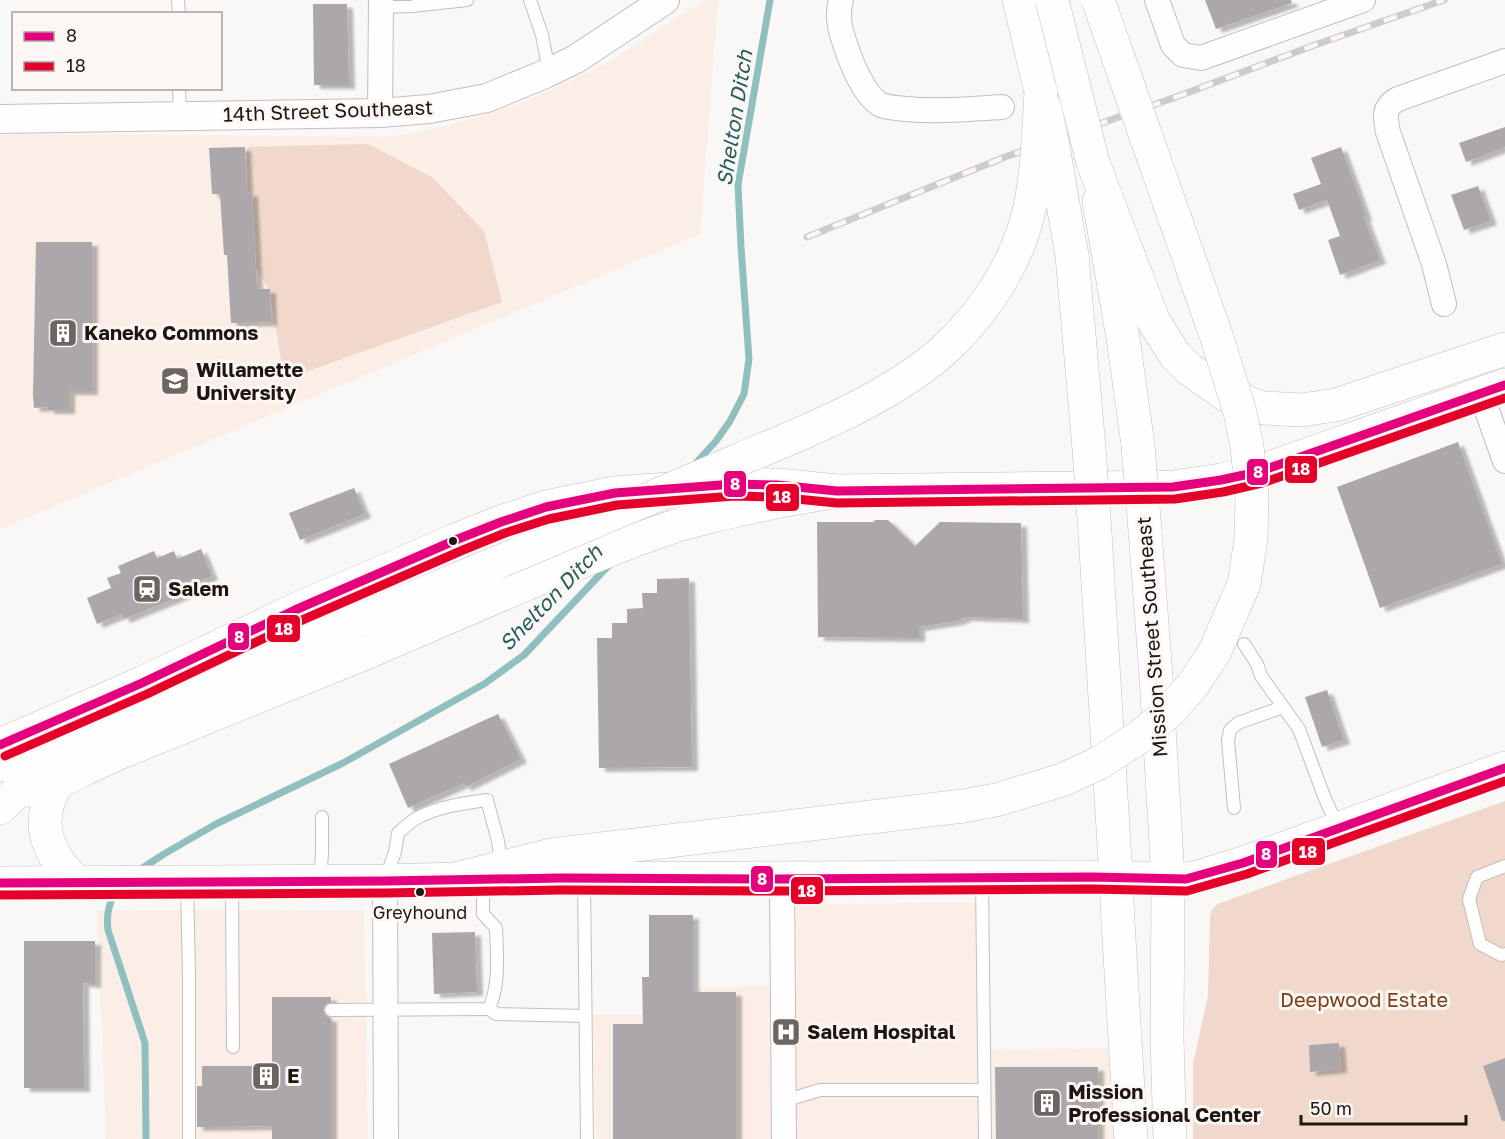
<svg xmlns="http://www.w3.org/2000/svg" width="1505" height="1139" font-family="'Golos Text',sans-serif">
  <defs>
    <filter id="shadow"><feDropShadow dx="6" dy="4" stdDeviation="1.5" flood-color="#0004"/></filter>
  </defs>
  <rect width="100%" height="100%" fill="#faf8f6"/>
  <g fill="#fbeee7">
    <path d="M704,0H718L700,234L0,529V135L135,134L388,137L421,132L465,121L519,104L557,87L611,61Z"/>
    <path d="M979,903L980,1050L1111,1048L1119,1139H596L593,1015H698V987L797,986L796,904Z"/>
    <path d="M147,910L364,911L368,1139H106L97,911Z"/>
  </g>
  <g fill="#f0d9cc">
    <path d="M368,144L432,177L484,231L502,302L300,374L282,365L269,289L256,268L252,196L247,193V147Z"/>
    <path d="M1505,801V1139H1193V1063L1208,996L1210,918C1211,910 1213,907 1220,903Z"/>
  </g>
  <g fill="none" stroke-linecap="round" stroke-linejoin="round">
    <g stroke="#90bfbf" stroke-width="7">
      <path d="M695,464L716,441L730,421L744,394L749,359L741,247L738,185L770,0"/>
      <path d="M141,869L164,854L216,824L343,763L484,684L524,655L610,564"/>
      <path d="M115,893C108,905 106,916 108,930L145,1043L146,1139"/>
    </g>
  </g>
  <g fill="#aca7aa" filter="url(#shadow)">
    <path d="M1205,0H1291L1292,3L1216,29Z"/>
    <path d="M313,4H347L349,85H314Z"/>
    <path d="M1505,127V147L1466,162L1459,143Z"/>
    <path d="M245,147L247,193L252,192L257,289H270L271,322L231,323L227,255H224L220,194H212L209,148Z"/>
    <path d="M1341,147L1366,216L1364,217L1380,260L1340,275L1328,240L1340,236L1327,200L1299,210L1293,194L1321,184L1311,158Z"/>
    <path d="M1478,186L1491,221L1464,230L1451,195Z"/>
    <path d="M36,242H92V391H69V410H48V407L34,408L33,395Z"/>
    <path d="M1458,442L1502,564L1380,608L1337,487Z"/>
    <path d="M354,488L365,514L300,540L289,513Z"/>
    <path d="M875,520H888L915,546L940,522L1021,523L1023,619L967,617L957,621L919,627V638L818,637L817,522H873Z"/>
    <path d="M201,549L212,576L188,586L191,592L124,619L122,614L97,624L87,598L111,588L107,578L121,573L118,566L154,551L157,558L174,551L177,559Z"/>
    <path d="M689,578L692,767L599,768L597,638H612V623H627V609L643,608L642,593H657V579Z"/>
    <path d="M1327,690L1344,740L1322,747L1305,697Z"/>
    <path d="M498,714L521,759L465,787L464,783L408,808L389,764Z"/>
    <path d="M649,915H693V992H736V1139H613V1024H643L642,977H649Z"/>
    <path d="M475,932L477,992L434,994L432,933Z"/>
    <path d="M24,941H95V984L83,983L84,1088H24Z"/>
    <path d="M272,997H331V1002L324,1005L323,1011L326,1017L331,1018V1139H272V1126L197,1127V1086H202V1066H272Z"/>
    <path d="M1339,1043L1341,1069L1310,1072L1309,1045Z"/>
    <path d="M1505,1058V1121H1502L1483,1066Z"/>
    <path d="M995,1067H1098V1139H996Z"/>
  </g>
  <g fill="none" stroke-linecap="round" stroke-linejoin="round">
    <g stroke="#c4beba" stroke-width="14">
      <g id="service">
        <path d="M178,0L179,14"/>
        <path d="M530,0L542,35L549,71"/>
        <path d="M381,7L412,6L467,0"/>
        <path d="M179,88L180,116"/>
        <path d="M1244,644L1257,664L1261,676L1299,729L1324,796L1338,828"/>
        <path d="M1234,808L1228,740L1230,730L1238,723L1283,707"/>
        <path d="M1505,866L1477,877L1469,899L1480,944L1501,955L1505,954"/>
        <path d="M386,877L395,852L398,833C404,828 410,822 417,818C437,807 464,803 487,800L498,841L502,866"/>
        <path d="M584,879L587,1139"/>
        <path d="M982,879L985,1139"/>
        <path d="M320,881L322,853V817"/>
        <path d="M187,884L189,974V1139"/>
        <path d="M232,884L233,1047"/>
        <path d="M489,1009L496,1014L585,1016"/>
        <path d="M331,1010L489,1009C500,983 497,956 496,928L483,914V879"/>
        <path d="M784,1101L820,1090H984"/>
      </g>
    </g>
    <g stroke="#c4beba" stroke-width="26">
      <g id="minor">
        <path d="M841,0C835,21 843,38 850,58C856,73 865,94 879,104C887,108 897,108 906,109C938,112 970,109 1002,107"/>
        <path d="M1157,0L1173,45L1183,55L1201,58L1363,0"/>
        <path d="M380,113L381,0"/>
        <path d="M1444,304L1434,264L1388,132C1385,117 1383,107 1398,99L1505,61"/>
        <path d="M1481,394L1505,461"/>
        <path d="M782,879L784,1139"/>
        <path d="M385,881L386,1139"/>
      </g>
    </g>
    <g stroke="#c4beba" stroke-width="30">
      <path id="tertiary" d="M0,119L380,113L429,109L487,98L545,74L576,59L665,0"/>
    </g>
    <g stroke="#c4beba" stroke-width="34">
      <g id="secondary">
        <path d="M1099,201L1123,338L1138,445"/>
        <path d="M1072,256L1089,448"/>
        <path d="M1145,531L1156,676L1168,878L1167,1039L1170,1139"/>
        <path d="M1095,533L1116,878L1118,922L1131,1139"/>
        <path d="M0,745L142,683L295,610L458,539L501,522L546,507L615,493L734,484L777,485L837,491L1173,487L1221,480L1258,472L1505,385"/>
        <path d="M482,879L1091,877L1186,879L1198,877L1243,863L1505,768"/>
      </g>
    </g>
    <g stroke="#c4beba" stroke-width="34">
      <g id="trunk">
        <path d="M1019,0L1041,92"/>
        <path d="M1093,163L1154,322L1175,355L1189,369L1226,395L1263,408L1301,410L1336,405L1505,349"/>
        <path d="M0,765L62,740"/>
        <path d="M57,783C40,812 41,838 61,865C65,872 72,877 78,883"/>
        <path d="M17,791L44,788L57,783L82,770L119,753L368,652L526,584L635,540L681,524L720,514L780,501L837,491"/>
        <path d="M0,808L46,764L112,723L496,563"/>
        <path d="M0,883L385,881L455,879L551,855L963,806"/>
      </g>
    </g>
    <use href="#service" stroke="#fefefe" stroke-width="12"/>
    <use href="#minor" stroke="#fefefe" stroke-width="24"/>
    <use href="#tertiary" stroke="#fefefe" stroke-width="28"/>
    <use href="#secondary" stroke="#fefefe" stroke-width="33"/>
    <use href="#trunk" stroke="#fefefe" stroke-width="33"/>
    <g stroke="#cdcccc" stroke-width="7">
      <path id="rail" d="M807,237L1005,157L1176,97L1312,46L1444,0"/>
    </g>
    <use href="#rail" stroke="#fcf7f4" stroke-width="4.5" stroke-dasharray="14" stroke-linecap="butt"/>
    <g stroke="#c4beba" stroke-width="34" stroke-linecap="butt">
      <g id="secondary-bridge">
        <path d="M1045,109L1051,135L1072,256"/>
        <path d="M1138,445L1145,531"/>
        <path d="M1089,448L1095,533"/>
      </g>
    </g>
    <g stroke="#c4beba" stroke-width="34" stroke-linecap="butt">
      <g id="trunk-bridge">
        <path d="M1052,0L1093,163"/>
        <path d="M496,563C579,528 661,494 743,458C808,431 890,398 943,351C978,319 1008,277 1023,232C1038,187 1038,139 1041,92"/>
        <path d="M963,806L996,800L1062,780L1099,763L1141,736L1171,710L1195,682L1215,651L1244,584L1251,539L1252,496L1247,447L1240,412L1217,338L1098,0"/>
      </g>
    </g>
    <use href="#secondary-bridge" stroke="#fefefe" stroke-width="33"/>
    <use href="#trunk-bridge" stroke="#fefefe" stroke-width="33"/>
    <g stroke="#fcf7f4" stroke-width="14">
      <g id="bus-1">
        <path d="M0,745L142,683L295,610L458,539L501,522L546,507L615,493L734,484L777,485L837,491L1173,487L1221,480L1258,472L1505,385"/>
        <path d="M0,883L385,881L561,878L782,879L1091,877L1186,879L1243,863L1505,768"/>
      </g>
    </g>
    <g stroke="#fcf7f4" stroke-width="14">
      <g id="bus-2">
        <path d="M5,756L147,694L300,621L463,550L505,533L549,519L617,505L734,496L776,497L837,503L1175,499L1223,492L1262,483L1505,398"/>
        <path d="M0,895L385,893L561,890L782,891L1091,889L1187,891L1247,874L1505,781"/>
      </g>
    </g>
    <use href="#bus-1" stroke="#e5007d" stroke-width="9"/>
    <use href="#bus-2" stroke="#e4002b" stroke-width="9"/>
  </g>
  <defs>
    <g id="building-square" transform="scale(1.5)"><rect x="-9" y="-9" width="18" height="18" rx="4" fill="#6c6561" stroke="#fcf7f4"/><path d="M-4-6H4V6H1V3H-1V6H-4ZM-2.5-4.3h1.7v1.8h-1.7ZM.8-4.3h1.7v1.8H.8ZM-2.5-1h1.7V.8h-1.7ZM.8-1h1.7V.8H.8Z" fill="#fff"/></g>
    <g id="university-square" transform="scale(1.5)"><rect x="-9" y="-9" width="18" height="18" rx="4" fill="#6c6561" stroke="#fcf7f4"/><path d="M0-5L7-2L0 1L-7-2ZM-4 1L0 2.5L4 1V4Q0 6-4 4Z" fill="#fff"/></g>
    <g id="station-square" transform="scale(1.5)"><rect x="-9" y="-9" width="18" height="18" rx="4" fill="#6c6561" stroke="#fcf7f4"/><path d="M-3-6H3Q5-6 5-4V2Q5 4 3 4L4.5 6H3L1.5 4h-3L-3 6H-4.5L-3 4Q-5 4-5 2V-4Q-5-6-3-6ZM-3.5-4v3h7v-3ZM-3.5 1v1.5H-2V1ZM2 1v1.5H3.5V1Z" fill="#fff"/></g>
    <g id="hospital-square" transform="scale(1.5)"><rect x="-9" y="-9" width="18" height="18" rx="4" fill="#6c6561" stroke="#fcf7f4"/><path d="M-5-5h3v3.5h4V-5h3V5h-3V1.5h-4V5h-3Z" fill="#fff"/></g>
  </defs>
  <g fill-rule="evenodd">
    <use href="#building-square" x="63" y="333"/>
    <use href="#university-square" x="175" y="381"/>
    <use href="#station-square" x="147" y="589"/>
    <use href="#hospital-square" x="786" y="1032"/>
    <use href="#building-square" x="266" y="1076"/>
    <use href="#building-square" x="1047" y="1103"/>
  </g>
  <g fill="#1f1611" stroke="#fcf7f4" stroke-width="2">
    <circle cx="453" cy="541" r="5"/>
    <circle cx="420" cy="892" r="5"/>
  </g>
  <g text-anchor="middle" stroke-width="6" stroke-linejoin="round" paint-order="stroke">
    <g font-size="18" fill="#1f1611" stroke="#fcf7f4">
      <text x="420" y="919">Greyhound</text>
    </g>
    <g font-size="20" fill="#1f1611" stroke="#fcf7f4">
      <text transform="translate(328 111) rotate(-2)" y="7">14th Street Southeast</text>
      <text transform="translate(1152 637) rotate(-94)" y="7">Mission Street Southeast</text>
    </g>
    <g font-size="20" font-weight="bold" fill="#1f1611" stroke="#fcf7f4" text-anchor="start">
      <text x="84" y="340">Kaneko Commons</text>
      <text x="196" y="377">Willamette<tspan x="196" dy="23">University</tspan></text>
      <text x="168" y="596">Salem</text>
      <text x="807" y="1039">Salem Hospital</text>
      <text x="287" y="1083">E</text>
      <text x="1068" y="1099">Mission<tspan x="1068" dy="23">Professional Center</tspan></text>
    </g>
    <g font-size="20" fill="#7d4019" stroke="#fcf7f4">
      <text x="1364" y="1007">Deepwood Estate</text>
    </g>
    <g font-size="21" font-style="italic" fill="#255e5f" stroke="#fcf7f4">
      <text transform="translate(735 118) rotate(-81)" y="7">Shelton Ditch</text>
      <text transform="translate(551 598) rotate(-46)" y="7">Shelton Ditch</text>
    </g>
  </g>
  <g stroke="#fcf7f4" stroke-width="2">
    <rect x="1284" y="455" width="34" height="29" rx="6" fill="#e4002b"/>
    <rect x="1246" y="458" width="23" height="28" rx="6" fill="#e5007d"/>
    <rect x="723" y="470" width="24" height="28" rx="6" fill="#e5007d"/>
    <rect x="765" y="483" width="35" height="29" rx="6" fill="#e4002b"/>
    <rect x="266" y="614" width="35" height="29" rx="6" fill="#e4002b"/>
    <rect x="227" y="622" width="23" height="29" rx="6" fill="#e5007d"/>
    <rect x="1291" y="837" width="35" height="29" rx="6" fill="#e4002b"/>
    <rect x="1255" y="840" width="23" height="29" rx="6" fill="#e5007d"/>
    <rect x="750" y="865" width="24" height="28" rx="6" fill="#e5007d"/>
    <rect x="790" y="876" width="34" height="29" rx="6" fill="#e4002b"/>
  </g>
  <g font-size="16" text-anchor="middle" font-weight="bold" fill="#fff">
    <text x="1301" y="475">18</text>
    <text x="1258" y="478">8</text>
    <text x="735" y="490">8</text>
    <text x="782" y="503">18</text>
    <text x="284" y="635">18</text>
    <text x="239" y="643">8</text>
    <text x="1308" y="858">18</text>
    <text x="1266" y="860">8</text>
    <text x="762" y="885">8</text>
    <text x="807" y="897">18</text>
  </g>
  <rect x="12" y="12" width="210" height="78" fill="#fcf7f4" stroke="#a49d99" stroke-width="1.5"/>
  <rect x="24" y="32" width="30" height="9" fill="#e5007d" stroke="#a49d99" stroke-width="1.5"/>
  <text x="66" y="42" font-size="18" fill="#1f1611">8</text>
  <rect x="24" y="62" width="30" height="9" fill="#e4002b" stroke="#a49d99" stroke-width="1.5"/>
  <text x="66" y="72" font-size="18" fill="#1f1611">18</text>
  <path d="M1301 1115v9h165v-9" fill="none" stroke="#1f1611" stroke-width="3"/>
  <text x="1310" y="1115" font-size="18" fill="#1f1611" stroke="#fcf7f4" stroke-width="4.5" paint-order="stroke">50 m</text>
</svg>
